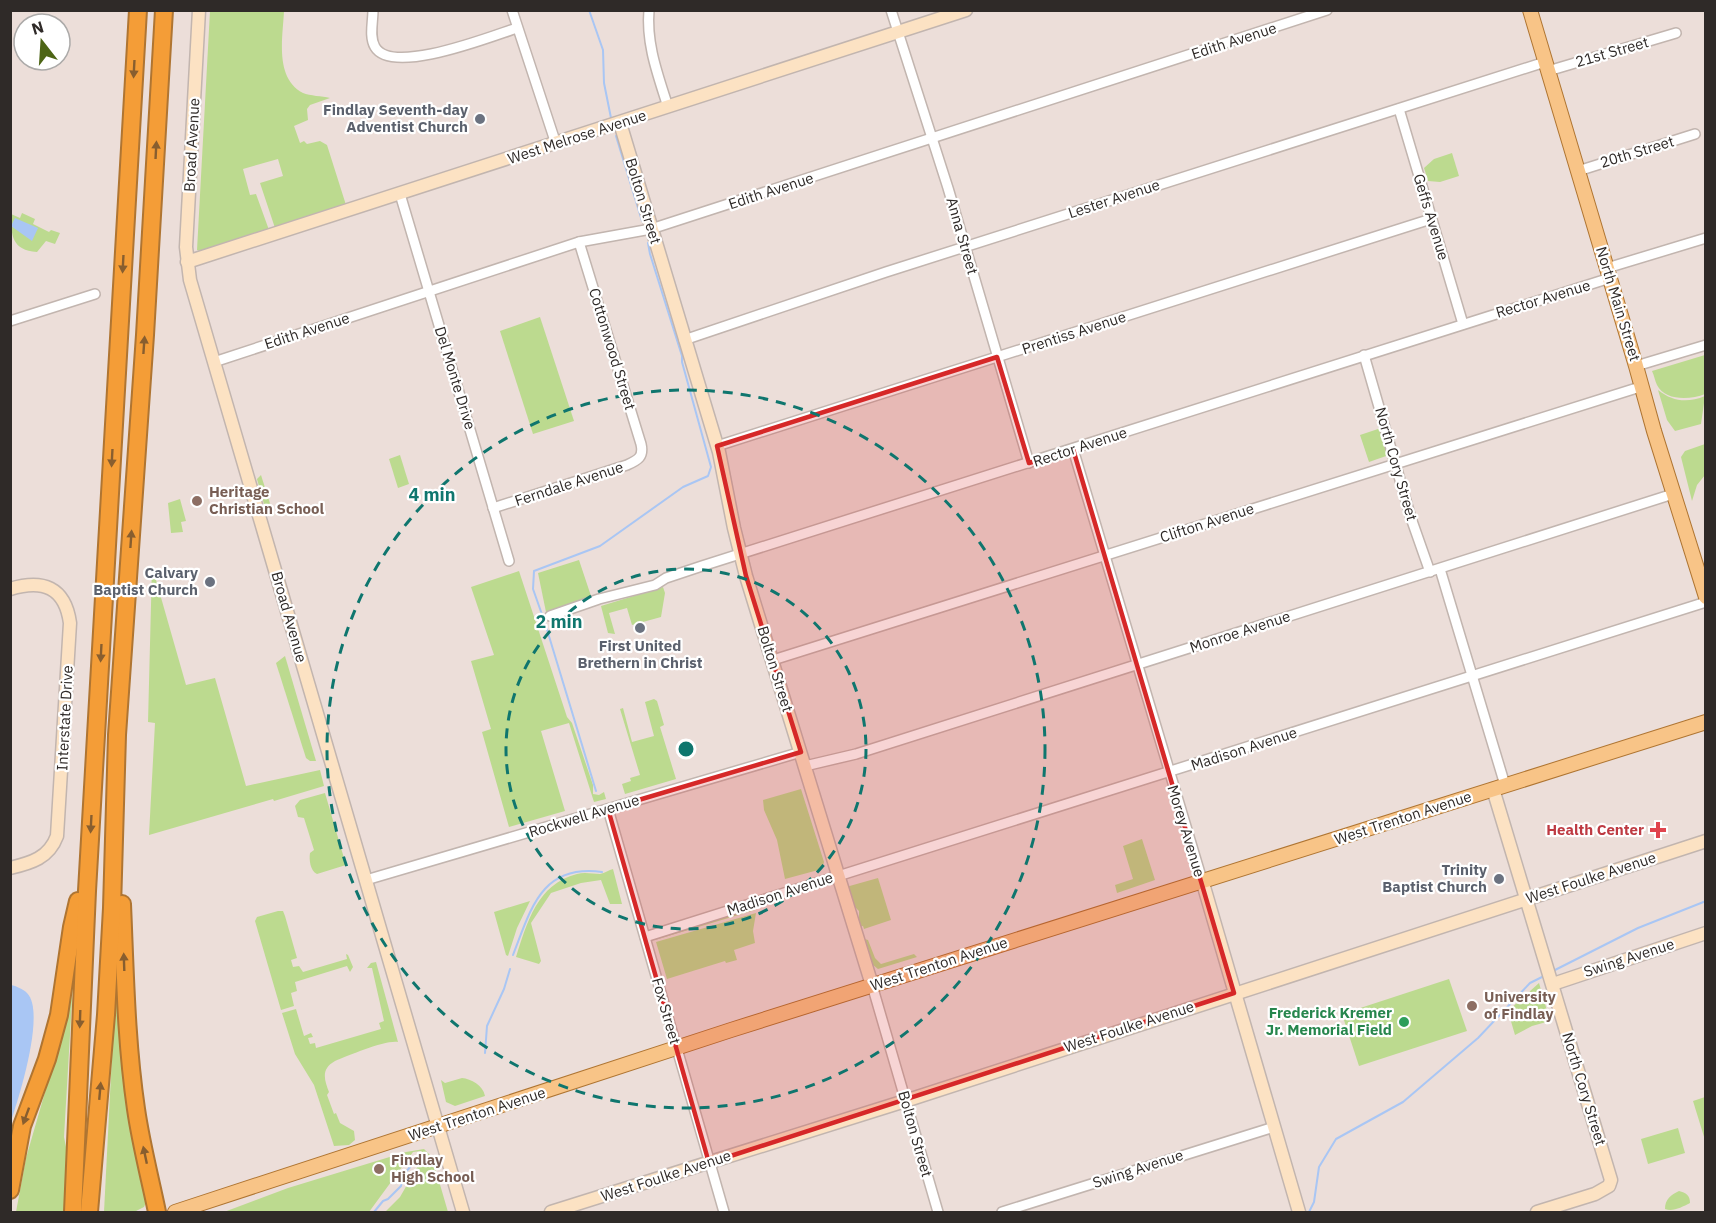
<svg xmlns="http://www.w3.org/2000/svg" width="1716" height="1223" font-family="'IBM Plex Sans',sans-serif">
  <rect width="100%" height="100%" fill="#ecded9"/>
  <g fill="#bcda8f">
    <path d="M210,11H284C283,36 274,78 303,93C310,96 322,96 330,98L310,105L307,109L308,120L294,126L300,143L304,141L307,144L320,141L327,145L346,205L275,228L260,183L283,176L278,159L243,169L250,195L256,194L269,230L202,252L197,250Z"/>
    <path d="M1452,153L1459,176L1440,182L1428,181L1424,168L1434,159Z"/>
    <path d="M22,213L35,219L33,224L49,232L51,230L60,233L55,244L46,241L37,252C12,250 11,236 11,214L20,218Z"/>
    <path d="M540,317L574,421L533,434L500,331Z"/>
    <path d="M1705,355V394C1690,400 1665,401 1657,385C1655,381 1654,375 1652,371Z"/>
    <path d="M1658,390C1673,402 1688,403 1705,396L1701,424L1675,431L1667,420Z"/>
    <path d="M1381,428L1389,455L1369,462L1360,435Z"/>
    <path d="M1705,444V475L1697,485L1692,501L1681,457L1685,451Z"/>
    <path d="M400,455L409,484L398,488L389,459Z"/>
    <path d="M261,475L274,516L267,515L257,479Z"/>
    <path d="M180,499L186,521L181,522L183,532L171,533L168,503Z"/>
    <path d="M579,560L592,599L546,612L538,573Z"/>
    <path d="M152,566L186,685L215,678L246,786L320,770L324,786L274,801L273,799L149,835L155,723L148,722Z"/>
    <path d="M519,571L567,717L572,723L593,785V794L599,795L604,792L606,799L594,802L569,723L541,731L565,811L509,827L482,732L491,729L471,661L494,655L471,587Z"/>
    <path d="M663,587L665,593L661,617L632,625L627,608L609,613L615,634L608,633L601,606Z"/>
    <path d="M285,656L316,761H310L306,758L276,663Z"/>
    <path d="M654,699L657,701L664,725L660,727L676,779L625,794L622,784L631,781L630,778L640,775L620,709L623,708L632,742L654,736L645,702Z"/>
    <path d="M801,789L824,862L822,869L785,879L777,840L764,810L763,800Z"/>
    <path d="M325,793L346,865L317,874C310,871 309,859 310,853L314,850L304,818L298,817L295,806L300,800Z"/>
    <path d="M1142,839L1155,880L1117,893L1115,885L1133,879L1123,846Z"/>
    <path d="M613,869L622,904H610L601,880L581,883L551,893L531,923L541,961L539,964L516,957C527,923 537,884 577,874C585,872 593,874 600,874C605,873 609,870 613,869Z"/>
    <path d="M878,878L891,920L864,929L863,926L859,927V911L852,904L846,887Z"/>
    <path d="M530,901L517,928L508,956L506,955L494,912Z"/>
    <path d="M752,908L755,910L655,940V938Z"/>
    <path d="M278,911H283L285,916L297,958L291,960L293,967L299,966L303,972L347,959L346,954L348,955L353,967L350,972L347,966L295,982L297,991L291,993L294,1006L281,1010L255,921L257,917Z"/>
    <path d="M756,913L753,931L755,943L734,950L737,960L726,963L725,961L667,979L656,942Z"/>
    <path d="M865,939L868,940L875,958L881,964L914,954L917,957L878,969L873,965Z"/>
    <path d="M376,962L398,1042C385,1040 350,1055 335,1061C321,1069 324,1079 329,1092L327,1095L334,1114L336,1113L340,1123L354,1131L355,1140L349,1145L334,1146L314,1085L295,1054L282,1013L296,1009L304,1036L311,1033L313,1037L308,1038L310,1044L315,1043L316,1048L381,1029L379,1023L384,1021L372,968H367L371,963Z"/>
    <path d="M74,967L64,1137L68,1157L65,1212H16L26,1158L54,1061Z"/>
    <path d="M118,968L148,1198L144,1207L134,1212H104L114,1016Z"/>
    <path d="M1449,979L1467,1031L1359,1066L1342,1014Z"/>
    <path d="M1539,983L1550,1021L1532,1026L1515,1035L1508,1011Z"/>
    <path d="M462,1078C471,1079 483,1085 485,1096L455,1106L446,1102L441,1080L445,1083Z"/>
    <path d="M1705,1097H1706L1705,1140L1693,1101Z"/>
    <path d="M1678,1128L1685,1153L1648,1164L1641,1139Z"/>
    <path d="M424,1149L432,1157L448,1212H385L400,1197L419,1164L426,1159V1155L421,1151L413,1152L369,1212H224L288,1188L406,1152Z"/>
    <path d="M1679,1191C1686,1193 1690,1195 1690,1203C1682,1207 1673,1212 1665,1209C1665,1199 1671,1195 1679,1191Z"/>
  </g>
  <g fill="#a9c6f4">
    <path d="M15,218L38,228L32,241L11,226Z"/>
    <path d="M11,985C16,986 23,989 27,993C46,1012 19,1097 11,1121Z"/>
  </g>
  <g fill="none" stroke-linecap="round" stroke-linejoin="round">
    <g stroke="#a9c6f4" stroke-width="2">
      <path d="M589,10L603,50L604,83L611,118"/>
      <path d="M1705,10L1706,11"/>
      <path d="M616,136L642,221"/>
      <path d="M596,791L545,623L533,589L534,571L600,546L683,487L708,476L711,467L682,362V356L650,254L648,243"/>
      <path d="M513,955C531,909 541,864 602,872"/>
      <path d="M1553,971L1638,928L1706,901"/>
      <path d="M485,1053L487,1026L504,989L510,969"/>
      <path d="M374,1212L383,1201L388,1199L401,1186L403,1175L421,1155"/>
      <path d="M1309,1212L1314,1202L1319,1167L1336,1139L1403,1102L1478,1038L1530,983L1546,975"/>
    </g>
    <g stroke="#c2b5af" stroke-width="12">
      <g id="street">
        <path d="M373,10C373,22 369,37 375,47C392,76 492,36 517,28"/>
        <path d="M512,10L556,144"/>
        <path d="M649,10C646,44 658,75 668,107"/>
        <path d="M891,10L948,188L1029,463"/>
        <path d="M1548,71L1676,33"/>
        <path d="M1399,109L1463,324"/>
        <path d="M1578,171L1695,134"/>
        <path d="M400,194L509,561"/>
        <path d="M1607,268L1706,238"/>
        <path d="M10,321L95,294"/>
        <path d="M684,340L886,272L1545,62"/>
        <path d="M1364,355L1411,518L1430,572"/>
        <path d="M214,362L579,242L651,229L1327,10"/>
        <path d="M1636,366L1706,345"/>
        <path d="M717,446L1431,219"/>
        <path d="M1073,449L1202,880"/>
        <path d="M493,508L627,465C638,460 644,457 641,444L579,242"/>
        <path d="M1440,569L1505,785"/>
        <path d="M550,616L599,599L655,585L666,578L702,566L1610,278"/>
        <path d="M773,660L1640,387"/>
        <path d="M805,766L856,754L1673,494"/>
        <path d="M608,809L724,1212"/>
        <path d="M366,880L801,752"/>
        <path d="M645,937L1706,602"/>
        <path d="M872,985L938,1212"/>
        <path d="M1002,1212L1274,1127"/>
      </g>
    </g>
    <g stroke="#c2b5af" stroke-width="15">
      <g id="secondary">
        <path d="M199,10L186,247L190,280L463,1212"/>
        <path d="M620,123L719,452L734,528L746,576L872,985"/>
        <path d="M187,262L966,10"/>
        <path d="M10,589C43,579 65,587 70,623L57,836C49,858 31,863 10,868"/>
        <path d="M1493,789L1611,1180L1609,1186L1595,1194L1537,1212"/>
        <path d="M1202,880L1299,1212"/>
        <path d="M1553,984L1706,933"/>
        <path d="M551,1212L905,1101L1706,841"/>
      </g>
    </g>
    <g stroke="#af7532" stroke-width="16">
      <g id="primary">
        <path d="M1530,10L1636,366L1654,431L1706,597"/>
        <path d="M175,1212L731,1030L1706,722"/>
      </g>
    </g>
    <g stroke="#af7532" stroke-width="20">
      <g id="highway">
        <path d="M122,904C125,973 126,1041 136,1109C141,1144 150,1178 157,1212"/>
        <path d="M10,1190L22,1126L47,1059L59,1015L72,927L78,901"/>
        <path d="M73,1212L87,891L138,10"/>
        <path d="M89,1212L106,1015L112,908L117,735L145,335L164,10"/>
      </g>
    </g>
    <use href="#street" stroke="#fff" stroke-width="9"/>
    <use href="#secondary" stroke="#fce2c3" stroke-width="12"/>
    <use href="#primary" stroke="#f8c487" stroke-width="14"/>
    <use href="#highway" stroke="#f49d37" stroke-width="16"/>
  </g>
  <defs><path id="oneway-solid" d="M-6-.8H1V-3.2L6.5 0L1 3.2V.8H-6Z" transform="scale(1.5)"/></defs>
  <g fill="#885e2f">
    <use href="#oneway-solid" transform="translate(134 69) rotate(93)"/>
    <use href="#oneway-solid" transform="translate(156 150) rotate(-87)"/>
    <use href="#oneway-solid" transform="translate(123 264) rotate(93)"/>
    <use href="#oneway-solid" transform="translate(144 345) rotate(-86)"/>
    <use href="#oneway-solid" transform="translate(112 458) rotate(93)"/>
    <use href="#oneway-solid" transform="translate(131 539) rotate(-86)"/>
    <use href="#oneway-solid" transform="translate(101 653) rotate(93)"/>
    <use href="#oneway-solid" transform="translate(91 824) rotate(93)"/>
    <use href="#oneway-solid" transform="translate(124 962) rotate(-92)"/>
    <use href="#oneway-solid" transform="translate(80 1019) rotate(92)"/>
    <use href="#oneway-solid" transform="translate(100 1091) rotate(-85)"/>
    <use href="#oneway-solid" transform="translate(26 1116) rotate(110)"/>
    <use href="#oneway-solid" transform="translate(145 1155) rotate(-102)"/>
  </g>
  <path fill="#d62828" fill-opacity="0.2" stroke="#d62828" stroke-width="4.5" stroke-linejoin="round" d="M997,357L1029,463L1073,449L1234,993L709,1163L608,809L801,752L746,576L717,446Z"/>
  <g fill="none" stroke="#0f766e" stroke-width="3" stroke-dasharray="10 8">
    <circle cx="686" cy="749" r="180"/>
    <circle cx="686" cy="749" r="359"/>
  </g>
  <g fill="#6b7280" stroke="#fff" stroke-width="2">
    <circle cx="480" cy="119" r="6"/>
    <circle cx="210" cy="582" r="6"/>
    <circle cx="640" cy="628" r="6"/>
    <circle cx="1499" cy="879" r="6"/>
  </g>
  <g fill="#8d6e63" stroke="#fff" stroke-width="2">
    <circle cx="197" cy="501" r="6"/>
    <circle cx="1472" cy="1006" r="6"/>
    <circle cx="379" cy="1169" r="6"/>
  </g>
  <path fill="#e0444e" stroke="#fff" stroke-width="2" d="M1655 821h6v6h6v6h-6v6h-6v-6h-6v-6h6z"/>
  <circle fill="#2e9e5b" stroke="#fff" stroke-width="2" cx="1404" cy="1022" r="6"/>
  <g text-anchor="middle" stroke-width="4.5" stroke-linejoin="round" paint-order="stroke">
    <g font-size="15" fill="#2f2a28" stroke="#fff">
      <text transform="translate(1234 41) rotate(-18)" y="5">Edith Avenue</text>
      <text transform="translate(1612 52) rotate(-16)" y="5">21st Street</text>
      <text transform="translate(577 137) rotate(-18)" y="5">West Melrose Avenue</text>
      <text transform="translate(192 145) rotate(-87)" y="5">Broad Avenue</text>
      <text transform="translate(1637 152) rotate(-17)" y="5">20th Street</text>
      <text transform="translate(771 191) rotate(-18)" y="5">Edith Avenue</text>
      <text transform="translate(1114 199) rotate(-18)" y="5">Lester Avenue</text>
      <text transform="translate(643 201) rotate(73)" y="5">Bolton Street</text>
      <text transform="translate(1431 217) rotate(73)" y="5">Geffs Avenue</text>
      <text transform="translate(962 236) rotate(74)" y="5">Anna Street</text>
      <text transform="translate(1543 299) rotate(-17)" y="5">Rector Avenue</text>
      <text transform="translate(1618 304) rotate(73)" y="5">North Main Street</text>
      <text transform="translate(307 331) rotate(-18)" y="5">Edith Avenue</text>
      <text transform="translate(1074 333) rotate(-18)" y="5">Prentiss Avenue</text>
      <text transform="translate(612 349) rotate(73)" y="5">Cottonwood Street</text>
      <text transform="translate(455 378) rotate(73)" y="5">Del Monte Drive</text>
      <text transform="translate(1080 447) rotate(-18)" y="5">Rector Avenue</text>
      <text transform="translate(1396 464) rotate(74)" y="5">North Cory Street</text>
      <text transform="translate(569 484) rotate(-18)" y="5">Ferndale Avenue</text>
      <text transform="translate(1207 523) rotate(-18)" y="5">Clifton Avenue</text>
      <text transform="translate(289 617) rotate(74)" y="5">Broad Avenue</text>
      <text transform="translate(1240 632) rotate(-18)" y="5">Monroe Avenue</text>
      <text transform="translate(775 669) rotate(73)" y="5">Bolton Street</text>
      <text transform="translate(65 718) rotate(-87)" y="5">Interstate Drive</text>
      <text transform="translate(1244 749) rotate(-18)" y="5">Madison Avenue</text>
      <text transform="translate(584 816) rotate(-17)" y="5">Rockwell Avenue</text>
      <text transform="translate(1403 818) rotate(-18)" y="5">West Trenton Avenue</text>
      <text transform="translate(1186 831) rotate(73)" y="5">Morey Avenue</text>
      <text transform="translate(1591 878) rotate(-18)" y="5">West Foulke Avenue</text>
      <text transform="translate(780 894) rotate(-18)" y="5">Madison Avenue</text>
      <text transform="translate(1629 958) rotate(-18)" y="5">Swing Avenue</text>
      <text transform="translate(939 964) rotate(-18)" y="5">West Trenton Avenue</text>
      <text transform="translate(666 1011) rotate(74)" y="5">Fox Street</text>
      <text transform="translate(1129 1027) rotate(-18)" y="5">West Foulke Avenue</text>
      <text transform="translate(1584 1089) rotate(73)" y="5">North Cory Street</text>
      <text transform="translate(477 1114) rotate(-18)" y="5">West Trenton Avenue</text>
      <text transform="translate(915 1134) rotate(74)" y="5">Bolton Street</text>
      <text transform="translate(1138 1169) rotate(-18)" y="5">Swing Avenue</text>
      <text transform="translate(666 1176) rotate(-18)" y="5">West Foulke Avenue</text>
    </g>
    <g font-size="15" font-weight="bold" fill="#5b616d" stroke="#fff" text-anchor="end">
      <text x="468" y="115">Findlay Seventh-day<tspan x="468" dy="17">Adventist Church</tspan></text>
      <text x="198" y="578">Calvary<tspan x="198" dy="17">Baptist Church</tspan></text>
      <text x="640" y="651" text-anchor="middle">First United<tspan x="640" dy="17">Brethern in Christ</tspan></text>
      <text x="1487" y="875">Trinity<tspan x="1487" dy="17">Baptist Church</tspan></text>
    </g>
    <g font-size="15" font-weight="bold" fill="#785e54" stroke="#fff" text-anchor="start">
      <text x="209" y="497">Heritage<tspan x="209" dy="17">Christian School</tspan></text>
      <text x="1484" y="1002">University<tspan x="1484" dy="17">of Findlay</tspan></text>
      <text x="391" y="1165">Findlay<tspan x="391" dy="17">High School</tspan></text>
    </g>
    <g font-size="15" font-weight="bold" fill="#be3a42" stroke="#fff" text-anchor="end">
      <text x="1644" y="835">Health Center</text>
    </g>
    <g font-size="15" font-weight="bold" fill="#27864d" stroke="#fff" text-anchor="end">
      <text x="1392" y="1018">Frederick Kremer<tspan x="1392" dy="17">Jr. Memorial Field</tspan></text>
    </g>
  </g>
  <circle cx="686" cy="749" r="9" fill="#0f766e" stroke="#fff" stroke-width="3"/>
  <g font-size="18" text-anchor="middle" font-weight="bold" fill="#0f766e" stroke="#fff" stroke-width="4.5" stroke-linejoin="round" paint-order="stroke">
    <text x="432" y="501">4 min</text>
    <text x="559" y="628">2 min</text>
  </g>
  <rect width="1716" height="1223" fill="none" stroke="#2f2a28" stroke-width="24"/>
  <g transform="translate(42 42) rotate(343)"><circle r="28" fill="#ffffff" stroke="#acaaa9" stroke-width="1.5"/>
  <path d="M0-4.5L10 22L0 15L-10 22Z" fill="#4d6515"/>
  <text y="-9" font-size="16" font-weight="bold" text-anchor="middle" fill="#2f2a28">N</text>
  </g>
</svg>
